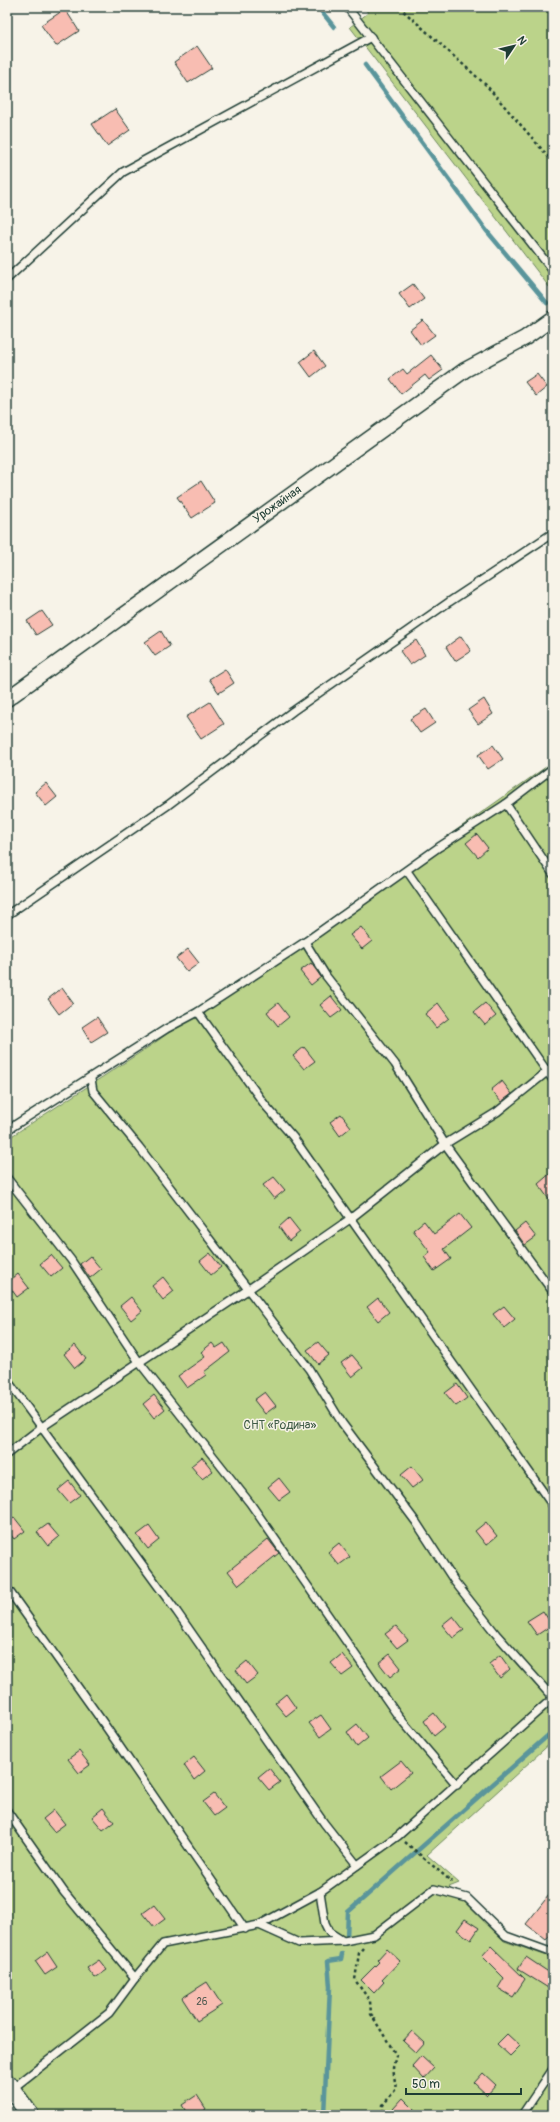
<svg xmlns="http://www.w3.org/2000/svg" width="560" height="2122" font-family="Pangolin,sans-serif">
  <rect width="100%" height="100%" fill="#f7f3e8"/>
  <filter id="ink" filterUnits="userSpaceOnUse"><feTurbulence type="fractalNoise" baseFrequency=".025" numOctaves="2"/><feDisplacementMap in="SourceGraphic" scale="8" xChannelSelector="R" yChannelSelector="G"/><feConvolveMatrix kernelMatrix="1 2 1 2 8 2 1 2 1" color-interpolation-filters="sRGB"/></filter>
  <g filter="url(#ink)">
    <g fill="#bbd38a" stroke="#6d885f">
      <path d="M364,7H553V292L350,27L368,13Z"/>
      <path d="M553,762V1741L427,1855L459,1883L449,1887L504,1941L553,1958V2115H39L7,2071V1139L150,1046Z"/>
    </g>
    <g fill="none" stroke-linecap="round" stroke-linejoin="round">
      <g stroke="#5a959b" stroke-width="4.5">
        <path d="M318,7L334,27"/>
        <path d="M365,65L486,230L547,303"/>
        <path d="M347,1938L348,1912L553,1731"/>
        <path d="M324,2115L330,1987L328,1961L341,1959L342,1954"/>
      </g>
    </g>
    <g fill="#f8bdb2" stroke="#1f3d34">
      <path d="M65,9L79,31L56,46L41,25Z"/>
      <path d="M197,46L212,68L188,83L174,62Z"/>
      <path d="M115,109L130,130L107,146L92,124Z"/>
      <path d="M413,284L424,299L410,309L399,294Z"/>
      <path d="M423,320L435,335L421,345L410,330Z"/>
      <path d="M314,351L325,366L311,377L300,362Z"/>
      <path d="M431,355L443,370L429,380L425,375L401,394L390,379L403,369L407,374Z"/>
      <path d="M537,374L547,387L536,396L525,382Z"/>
      <path d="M201,481L215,503L192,518L177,497Z"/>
      <path d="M42,611L52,625L36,635L27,621Z"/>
      <path d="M161,631L170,646L155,656L145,642Z"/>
      <path d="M461,636L471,651L455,661L446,647Z"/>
      <path d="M416,640L425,655L410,665L400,651Z"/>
      <path d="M225,669L234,683L219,693L209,679Z"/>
      <path d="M484,699L493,714L478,724L468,710Z"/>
      <path d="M210,702L224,724L201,739L186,717Z"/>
      <path d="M426,709L435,723L420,733L410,719Z"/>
      <path d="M493,745L503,759L488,769L478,755Z"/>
      <path d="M46,783L57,797L46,806L35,792Z"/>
      <path d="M477,834L488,848L478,857L466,843Z"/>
      <path d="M361,927L372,941L362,949L350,935Z"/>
      <path d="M188,949L199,963L187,972L176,958Z"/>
      <path d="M311,963L321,977L311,985L300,971Z"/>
      <path d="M62,988L73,1003L59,1014L48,999Z"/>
      <path d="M331,996L342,1010L331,1018L320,1005Z"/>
      <path d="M278,1003L289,1017L278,1026L267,1012Z"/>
      <path d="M438,1003L449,1018L436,1028L425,1014Z"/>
      <path d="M485,1003L496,1016L485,1025L474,1012Z"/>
      <path d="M97,1017L107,1032L91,1042L82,1027Z"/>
      <path d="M304,1047L315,1061L304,1069L293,1056Z"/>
      <path d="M502,1081L512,1094L501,1102L491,1090Z"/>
      <path d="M341,1114L351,1127L340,1136L330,1122Z"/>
      <path d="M553,1171V1205L538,1184Z"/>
      <path d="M274,1177L285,1190L274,1199L263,1185Z"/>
      <path d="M460,1214L471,1228L444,1249L451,1259L434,1271L424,1257L430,1252L413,1230L424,1221L434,1234Z"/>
      <path d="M289,1218L300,1232L289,1241L279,1227Z"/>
      <path d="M525,1223L536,1237L525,1245L515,1231Z"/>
      <path d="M210,1253L221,1267L211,1275L200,1261Z"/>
      <path d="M51,1255L62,1268L51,1277L40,1264Z"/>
      <path d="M90,1256L101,1269L90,1278L80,1264Z"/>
      <path d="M18,1274L29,1288L17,1297L7,1283Z"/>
      <path d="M163,1277L174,1291L163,1300L152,1286Z"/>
      <path d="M131,1297L142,1311L131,1320L120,1306Z"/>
      <path d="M378,1298L389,1312L378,1321L367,1307Z"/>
      <path d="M504,1306L515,1319L504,1328L493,1314Z"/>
      <path d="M318,1342L329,1355L318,1364L307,1350Z"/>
      <path d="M212,1343L216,1348L224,1343L230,1352L204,1372L206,1375L187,1388L178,1376L205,1357L201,1352Z"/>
      <path d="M75,1345L86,1359L75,1368L64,1354Z"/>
      <path d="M352,1355L363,1368L352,1377L341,1363Z"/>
      <path d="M457,1384L467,1398L456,1406L445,1393Z"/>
      <path d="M265,1392L276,1406L265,1414L254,1400Z"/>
      <path d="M154,1395L165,1409L154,1418L143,1404Z"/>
      <path d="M202,1457L213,1471L202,1479L191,1466Z"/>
      <path d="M412,1466L423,1480L412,1488L401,1475Z"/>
      <path d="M279,1478L290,1492L279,1500L268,1487Z"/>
      <path d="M69,1481L80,1495L69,1503L58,1490Z"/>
      <path d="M14,1517L25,1531L14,1539L7,1530V1522Z"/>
      <path d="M486,1522L497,1536L486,1545L475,1531Z"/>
      <path d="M48,1524L59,1537L48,1546L37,1532Z"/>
      <path d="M149,1526L159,1540L148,1549L137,1535Z"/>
      <path d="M268,1539L279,1553L239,1585L228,1571Z"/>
      <path d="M339,1543L350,1557L339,1565L328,1552Z"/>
      <path d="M543,1611L552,1625L537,1635L527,1621Z"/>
      <path d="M453,1616L464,1630L453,1638L442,1625Z"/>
      <path d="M396,1626L408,1640L397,1648L385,1634Z"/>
      <path d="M342,1654L353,1668L342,1676L331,1663Z"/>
      <path d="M390,1654L401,1668L390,1677L379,1663Z"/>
      <path d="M500,1655L510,1669L500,1678L489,1664Z"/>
      <path d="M247,1661L258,1675L246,1684L236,1670Z"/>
      <path d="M286,1694L296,1708L286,1716L275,1703Z"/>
      <path d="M434,1713L445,1727L434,1736L424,1721Z"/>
      <path d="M321,1715L331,1729L320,1737L309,1723Z"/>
      <path d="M357,1724L368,1738L357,1747L347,1732Z"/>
      <path d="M79,1751L90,1765L79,1773L68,1759Z"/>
      <path d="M194,1757L205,1771L194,1780L184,1765Z"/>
      <path d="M401,1761L411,1773L391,1789L381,1776Z"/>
      <path d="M269,1768L280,1782L269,1790L258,1777Z"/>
      <path d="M214,1794L225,1808L214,1816L203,1802Z"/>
      <path d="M103,1808L114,1822L103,1830L92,1817Z"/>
      <path d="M54,1810L65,1824L54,1832L43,1819Z"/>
      <path d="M553,1890V1932L546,1940L526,1924Z"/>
      <path d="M154,1905L165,1919L154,1927L143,1913Z"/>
      <path d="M465,1919L479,1928L471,1940L457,1930Z"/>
      <path d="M491,1946L525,1979L513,1997L498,1988L504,1978L482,1956Z"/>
      <path d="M387,1949L400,1961L382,1980L384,1982L374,1993L361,1980L379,1962L377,1960Z"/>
      <path d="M47,1952L57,1967L45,1975L35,1961Z"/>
      <path d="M526,1957L553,1975V1991L518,1969Z"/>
      <path d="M99,1960L107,1970L95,1978L87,1968Z"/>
      <path d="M207,1982L222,2005L197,2021L182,1998Z"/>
      <path d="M412,2031L425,2043L416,2053L403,2041Z"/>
      <path d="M507,2034L520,2046L510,2056L497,2044Z"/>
      <path d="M421,2056L434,2068L424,2079L412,2066Z"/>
      <path d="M483,2073L496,2085L487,2095L474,2083Z"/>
      <path d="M197,2095L206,2109L198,2115H188L182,2105Z"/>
      <path d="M403,2098L420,2115H400L393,2109Z"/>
    </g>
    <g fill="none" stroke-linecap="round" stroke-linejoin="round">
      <g stroke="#1f3d34" stroke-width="10">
        <g id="service">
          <path d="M347,7L553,271"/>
          <path d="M7,279L123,172L371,37"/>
          <path d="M506,804L553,874"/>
          <path d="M407,871L553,1080"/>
          <path d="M7,915L168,805L293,711L449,602L553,533"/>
          <path d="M305,942L326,976L395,1064L445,1144L553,1292"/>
          <path d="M198,1012L265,1105L293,1137L553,1506"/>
          <path d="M91,1079L93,1091L139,1147L309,1369L342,1423L416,1522L455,1582L496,1634L553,1698"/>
          <path d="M7,1130L166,1029L198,1012L305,942L439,847L506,804L553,768"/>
          <path d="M7,1178L71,1260L139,1362L250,1503L398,1716L457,1785"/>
          <path d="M7,1380L177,1612L324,1823L357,1865"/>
          <path d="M7,1454L42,1427L249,1289L350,1219L445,1144L497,1112L553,1067"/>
          <path d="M7,1588L102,1721L245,1929"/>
          <path d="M7,1811L64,1892L135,1978"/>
          <path d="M320,1892L325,1924L329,1932L343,1941"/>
          <path d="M259,1925L299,1943L344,1941L374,1935L434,1889L467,1898L506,1936L553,1953"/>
          <path d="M12,2089L109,2013L135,1978L163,1944L259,1925L320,1892L398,1836L553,1698"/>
          <path d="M522,2115L553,2069"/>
        </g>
      </g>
      <g stroke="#1f3d34" stroke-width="17">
        <path id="minor" d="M7,699L465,370L525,338L553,318"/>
      </g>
      <g stroke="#1f3d34" stroke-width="20">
        <path id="tertiary" d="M7,2083L30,2115"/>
      </g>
      <g stroke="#1f3d34" stroke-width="2.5" stroke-dasharray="3 3" stroke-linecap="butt">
        <path d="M399,7L486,85L553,162"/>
        <path d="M405,1842L452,1882"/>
        <path d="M363,1948L359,1953L355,1980L370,2001L371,2014L396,2055L393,2068L396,2089L383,2105V2115"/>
      </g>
      <use href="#service" stroke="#f7f3e8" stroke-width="7"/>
      <use href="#minor" stroke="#f7f3e8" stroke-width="14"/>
      <use href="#tertiary" stroke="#f7f3e8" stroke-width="17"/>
    </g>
  </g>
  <g text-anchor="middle" stroke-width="3" stroke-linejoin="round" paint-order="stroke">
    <g font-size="10" fill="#555d54">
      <text x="202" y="2005">26</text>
    </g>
    <g font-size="12" fill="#1f3d34" stroke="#f7f3e8">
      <text transform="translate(277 504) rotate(-35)" y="4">Урожайная</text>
    </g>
    <g font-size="12" fill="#3e5b45" stroke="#f7f3e8">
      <text x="280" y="1429">СНТ «Родина»</text>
    </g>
  </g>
  <rect width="560" height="2122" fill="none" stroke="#f7f3e8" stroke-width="24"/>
  <rect x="12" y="12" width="536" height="2098" fill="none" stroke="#1f3d34" stroke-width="1.5" filter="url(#ink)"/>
  <g transform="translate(514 46) rotate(55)" stroke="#f7f3e8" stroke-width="3" paint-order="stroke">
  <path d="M0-3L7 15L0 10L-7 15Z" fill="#1f3d34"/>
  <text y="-6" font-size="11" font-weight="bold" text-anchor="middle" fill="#1f3d34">N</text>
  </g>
  <path d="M406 2088v6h115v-6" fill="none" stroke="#1f3d34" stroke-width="2"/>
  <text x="412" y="2088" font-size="12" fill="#1f3d34" stroke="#f7f3e8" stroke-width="3" paint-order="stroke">50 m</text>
</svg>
